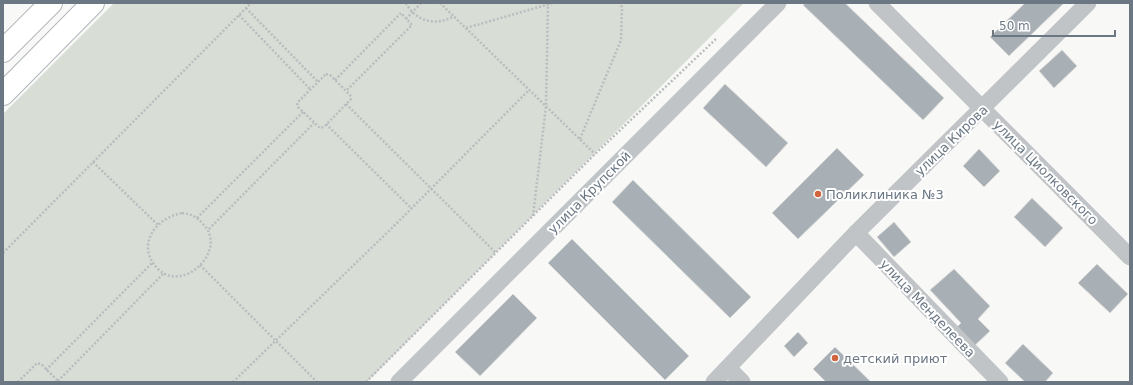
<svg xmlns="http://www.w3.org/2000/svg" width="1133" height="385" font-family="'DejaVu Sans',sans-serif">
  <rect width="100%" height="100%" fill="#f8f8f6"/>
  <path fill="#d8ddd6" d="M114,3H744L367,382H3V114Z"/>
  <g fill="#a8afb5" stroke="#dadad9">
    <path d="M806,3H845L944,98L923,120L803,5Z"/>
    <path d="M1025,3H1064L1009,56L990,37Z"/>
    <path d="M1062,50L1077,66L1054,88L1039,71Z"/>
    <path d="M725,84L788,143L766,167L703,108Z"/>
    <path d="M837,148L864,175L798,239L772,213Z"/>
    <path d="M979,149L1000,171L984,187L963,166Z"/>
    <path d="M633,180L751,297L730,318L612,202Z"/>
    <path d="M1032,198L1063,228L1045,247L1014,217Z"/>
    <path d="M894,222L911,242L894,257L877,237Z"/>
    <path d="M572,239L689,356L665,380L548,263Z"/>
    <path d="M1097,264L1128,294L1110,313L1078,283Z"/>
    <path d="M954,269L990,306L978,319L990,331L972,348L954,330L961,323L930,290Z"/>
    <path d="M513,294L537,318L480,376L455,352Z"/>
    <path d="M798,332L808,343L794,357L784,346Z"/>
    <path d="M1023,344L1053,373L1045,382H1025L1005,363Z"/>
    <path d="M835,347L871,382H826L813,369Z"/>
  </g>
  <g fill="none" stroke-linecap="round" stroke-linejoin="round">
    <g stroke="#b3b7bc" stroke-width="24">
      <g id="secondary">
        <path d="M3,51L51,3"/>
        <path d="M3,94L93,3"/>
      </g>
    </g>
    <g stroke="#babdbf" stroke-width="2.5" stroke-dasharray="2 2" stroke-linecap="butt">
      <path d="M406,3C415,21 436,27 454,16"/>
      <path d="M440,3L595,154"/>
      <path d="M246,8L318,82"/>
      <path d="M239,15L310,89"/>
      <path d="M406,19L421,3"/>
      <path d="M466,28L553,3"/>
      <path d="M326,74L330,75L350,95L351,99L324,127L320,128L298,107L297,103Z"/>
      <path d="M335,80L401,13L412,25L346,91"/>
      <path d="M346,104L496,253"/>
      <path d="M326,124L412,209"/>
      <path d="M580,139L621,40L622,9L621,3"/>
      <path d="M93,162L158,225"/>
      <path d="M182,213C191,214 197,217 203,224C229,250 183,294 158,269C135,246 155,218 182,213Z"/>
      <path d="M533,216L546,106L548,3"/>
      <path d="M197,218L303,112"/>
      <path d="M209,229L314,123"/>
      <path d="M3,253L251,3"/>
      <path d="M200,265L317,382"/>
      <path d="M46,370L152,263"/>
      <path d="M58,381L163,274"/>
      <path d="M18,382L37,363L41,364L59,382"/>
      <path d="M233,382L395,225L529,90"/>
      <path d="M366,382L595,154L717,38"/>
    </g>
    <g stroke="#c0c4c7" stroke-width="17">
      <path d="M877,3L1130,257"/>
      <path d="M856,233L1000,382"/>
      <path d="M728,368L742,382"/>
      <path d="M399,382L778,3"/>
      <path d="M714,382L856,233L1088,3"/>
    </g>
    <use href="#secondary" stroke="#fff" stroke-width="22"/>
  </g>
  <g fill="#d1633e" stroke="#fff" stroke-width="1.5">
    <circle cx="818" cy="194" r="4"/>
    <circle cx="835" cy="358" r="4"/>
  </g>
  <g text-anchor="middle" stroke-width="4" stroke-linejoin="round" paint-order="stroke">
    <g font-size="13" fill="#6b7884" stroke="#fff">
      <text transform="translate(951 140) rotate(-44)" y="5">улица Кирова</text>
      <text transform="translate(1046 172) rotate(45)" y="5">улица Циолковского</text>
      <text transform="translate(589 192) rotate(-45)" y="5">улица Крупской</text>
      <text transform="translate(928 308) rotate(46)" y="5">улица Менделеева</text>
    </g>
    <g font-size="13" fill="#6b7884" stroke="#fff" text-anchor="start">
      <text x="826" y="199">Поликлиника №3</text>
      <text x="843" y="363">детский приют</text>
    </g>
  </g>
  <rect width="1133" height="385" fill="none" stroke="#6b7884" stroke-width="8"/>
  <path d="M993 30v6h122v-6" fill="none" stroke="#6b7884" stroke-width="2"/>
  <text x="999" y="30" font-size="12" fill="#6b7884" stroke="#ffffff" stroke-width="3" paint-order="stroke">50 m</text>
</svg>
